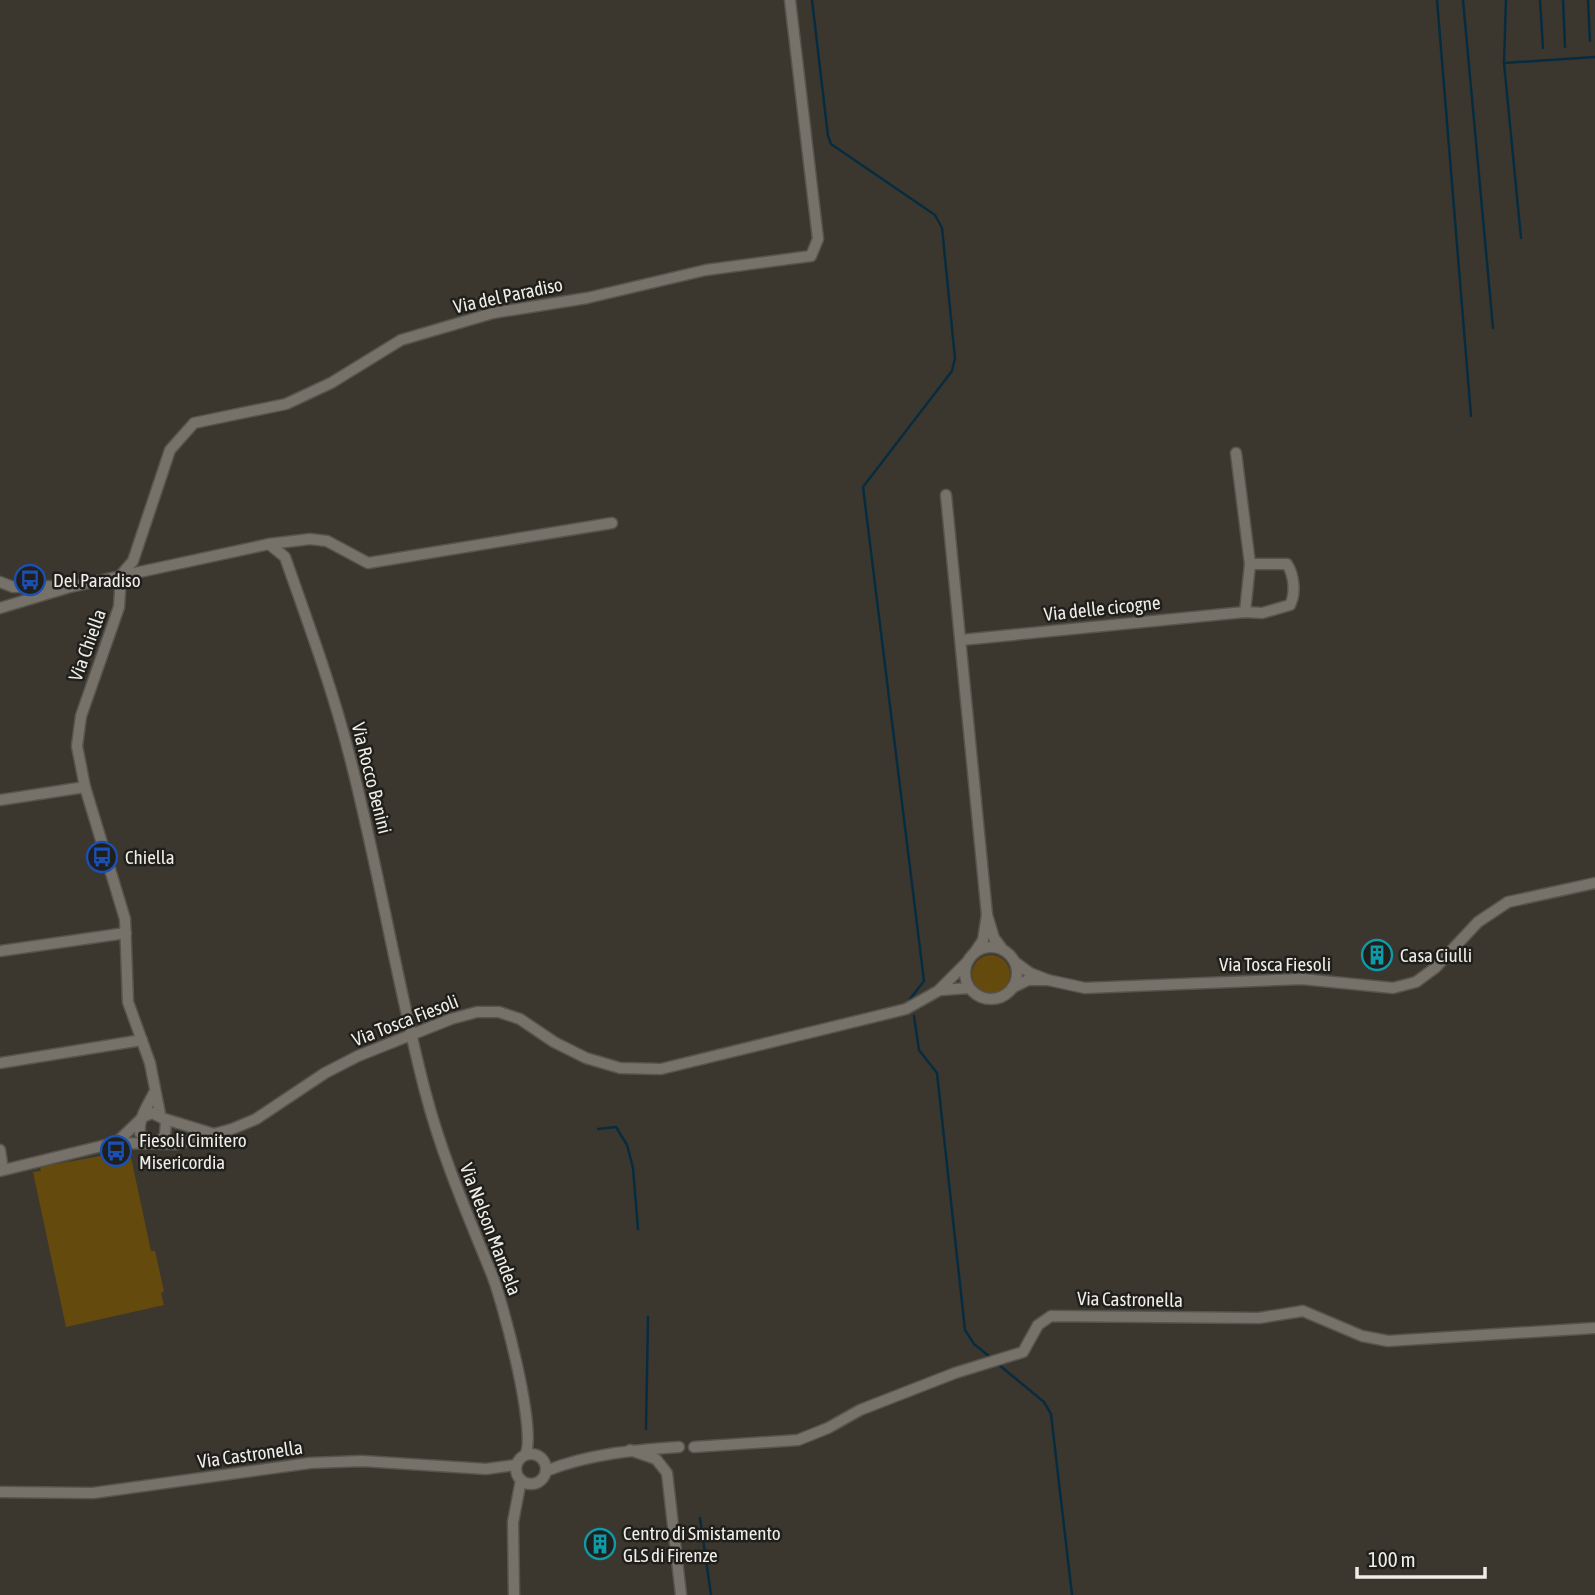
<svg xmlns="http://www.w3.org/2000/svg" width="1595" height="1595" font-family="'Asap Condensed',sans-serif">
  <rect width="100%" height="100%" fill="#3b372f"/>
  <g fill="#644a0c">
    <circle cx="991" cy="974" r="19"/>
    <path d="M129,1148L151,1251H155L164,1291L161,1293L164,1305L66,1327L33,1172L41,1171L40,1167L122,1152Z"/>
  </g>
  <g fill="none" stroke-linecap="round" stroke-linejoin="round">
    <g stroke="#082c3f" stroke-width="2.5">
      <path d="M812,0L828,136L831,144L935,215L942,228L955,358L952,371L863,487L924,981L910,999"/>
      <path d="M1437,0L1471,416"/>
      <path d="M1463,0L1493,328"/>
      <path d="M1506,0L1504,63L1521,238"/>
      <path d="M1540,0L1543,48"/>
      <path d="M1563,0L1565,47"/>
      <path d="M1588,0L1590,41"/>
      <path d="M1504,63L1595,57"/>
      <path d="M914,1016L919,1050L937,1073L965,1330L974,1344L990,1357"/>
      <path d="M598,1129L616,1127L627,1145L633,1168L638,1229"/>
      <path d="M998,1364L1044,1402L1051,1414L1072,1595"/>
      <path d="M646,1429L648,1317"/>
      <path d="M700,1518L711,1595"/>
    </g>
    <g stroke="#57544d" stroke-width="13">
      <g id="minor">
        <path d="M1236,453L1250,564L1245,612"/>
        <path d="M946,495L987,915"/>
        <path d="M269,544L285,557C308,623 332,687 349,754C378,865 396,979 425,1091C441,1153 466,1211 490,1270C502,1297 538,1434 525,1455"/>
        <path d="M121,575L133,561L170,450L194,423L286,404L331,383L401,340L493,313L587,298L706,270L811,256L818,239L790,0"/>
        <path d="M121,575L119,607L81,716L77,746L85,787L125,919L128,1002L150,1063L160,1114"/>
        <path d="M0,582L13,587L66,586"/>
        <path d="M0,608L70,587L269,544L310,539L327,541L368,563L612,523"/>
        <path d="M961,640L1245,612L1262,613L1290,605C1296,593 1294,575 1287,564H1250"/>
        <path d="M0,800L85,787"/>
        <circle cx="991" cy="973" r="26"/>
        <path d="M0,951L126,933"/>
        <path d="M975,952L983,940L987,915L994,938L1003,950"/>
        <path d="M1048,980L1085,988L1302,979L1393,988L1416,982L1435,968L1478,922L1508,902L1595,883"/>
        <path d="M1012,988L1028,980H1048L1030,973L1015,962"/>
        <path d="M942,990L969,988"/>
        <path d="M0,1063L142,1040"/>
        <path d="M165,1119L214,1134"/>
        <path d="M116,1143L143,1117L152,1113L166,1120L165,1136L159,1141L149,1142L140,1133C138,1119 148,1105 154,1093"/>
        <path d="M0,1150L3,1170"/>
        <path d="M0,1171L114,1143L177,1144L232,1129L256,1119L325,1073L358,1056L451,1019L477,1012H499L520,1019L554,1042L586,1058L620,1068L661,1069L906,1009L938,991L968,961"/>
        <path d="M694,1447L798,1440L828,1428L860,1410L955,1373L1023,1352L1038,1325L1051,1316L1259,1318L1303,1311L1362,1336L1388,1341L1595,1328"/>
        <path d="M630,1450L656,1459L667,1473L681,1595"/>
        <circle cx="531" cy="1469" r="15"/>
        <path d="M546,1471C588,1454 634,1450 679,1447"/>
        <path d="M0,1492L93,1493L310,1463L362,1461L486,1469L516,1465"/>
        <path d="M514,1595L513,1522L521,1480"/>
      </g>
    </g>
    <use href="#minor" stroke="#767169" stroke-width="10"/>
  </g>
  <defs>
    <g id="bus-ring" transform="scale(1.575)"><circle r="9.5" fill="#201f1b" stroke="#1a4fb4" stroke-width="1.5"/><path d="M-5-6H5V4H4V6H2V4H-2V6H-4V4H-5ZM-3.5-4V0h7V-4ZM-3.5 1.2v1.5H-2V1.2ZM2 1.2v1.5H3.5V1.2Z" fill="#1a4fb4"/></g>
    <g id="building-ring" transform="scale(1.575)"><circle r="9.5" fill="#201f1b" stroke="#0f9aa8" stroke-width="1.5"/><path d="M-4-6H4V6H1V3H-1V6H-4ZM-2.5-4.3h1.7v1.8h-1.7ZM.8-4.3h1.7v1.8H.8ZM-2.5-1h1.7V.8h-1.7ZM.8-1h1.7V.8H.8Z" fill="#0f9aa8"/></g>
  </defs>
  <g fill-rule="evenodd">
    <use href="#bus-ring" x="30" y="580"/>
    <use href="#bus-ring" x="102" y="857"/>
    <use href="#building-ring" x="1377" y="955"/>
    <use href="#bus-ring" x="116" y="1151"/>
    <use href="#building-ring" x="600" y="1544"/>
  </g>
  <g text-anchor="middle" stroke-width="5" stroke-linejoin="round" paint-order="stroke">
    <g font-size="19" fill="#efede8" stroke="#201f1b">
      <text transform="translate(508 295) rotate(-12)" y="7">Via del Paradiso</text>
      <text transform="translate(1102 608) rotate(-6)" y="7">Via delle cicogne</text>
      <text transform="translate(87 645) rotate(-70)" y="7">Via Chiella</text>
      <text transform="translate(372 778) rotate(76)" y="7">Via Rocco Benini</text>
      <text x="1275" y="971">Via Tosca Fiesoli</text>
      <text transform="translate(405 1020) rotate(-21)" y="7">Via Tosca Fiesoli</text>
      <text transform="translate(491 1229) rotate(69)" y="7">Via Nelson Mandela</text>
      <text transform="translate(1130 1299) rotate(1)" y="7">Via Castronella</text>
      <text transform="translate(250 1454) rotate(-8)" y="7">Via Castronella</text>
    </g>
    <g font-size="19" fill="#efede8" stroke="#201f1b" text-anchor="start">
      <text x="53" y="587">Del Paradiso</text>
      <text x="125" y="864">Chiella</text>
      <text x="1400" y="962">Casa Ciulli</text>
      <text x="139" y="1147">Fiesoli Cimitero<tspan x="139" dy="22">Misericordia</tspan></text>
      <text x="623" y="1540">Centro di Smistamento<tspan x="623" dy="22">GLS di Firenze</tspan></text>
    </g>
  </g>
  <path d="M1357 1567v10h128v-10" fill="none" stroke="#efede8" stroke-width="3.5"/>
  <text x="1368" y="1567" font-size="21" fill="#efede8" stroke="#201f1b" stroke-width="5" paint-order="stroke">100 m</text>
</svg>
